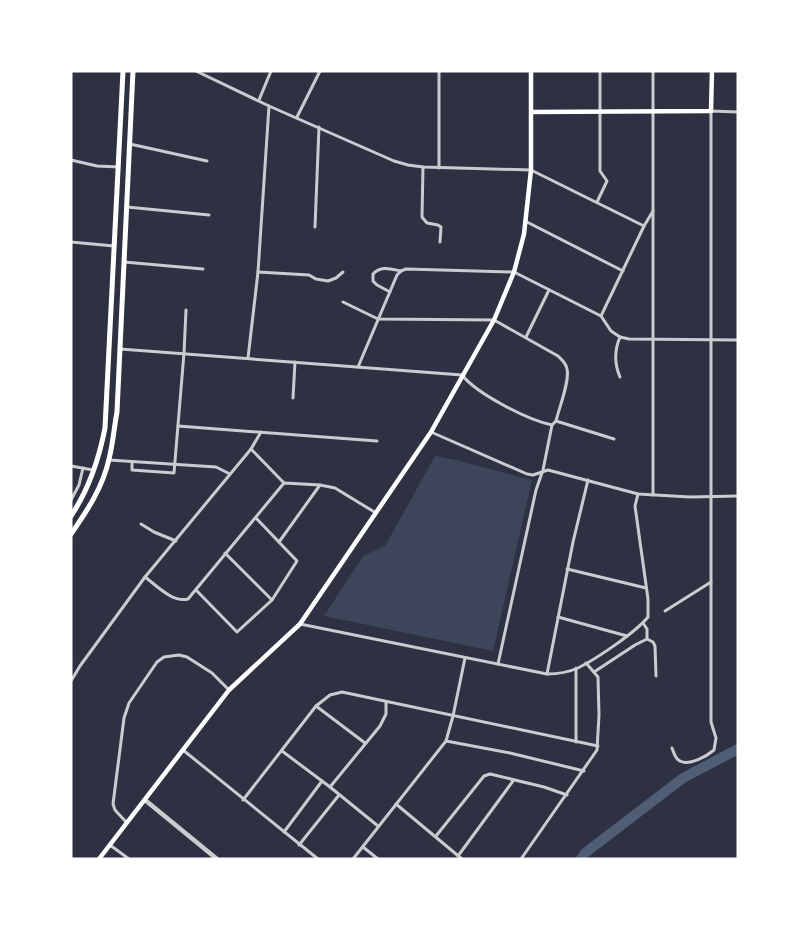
<svg xmlns="http://www.w3.org/2000/svg" width="809" height="930" font-family="Helvetica,sans-serif">
  <rect width="100%" height="100%" fill="#2d3142"/>
  <path fill="#3c4559" d="M435,456L452,459L532,480L493,651L324,616L363,556L385,546Z"/>
  <g fill="none" stroke-linecap="round" stroke-linejoin="round">
    <path stroke="#4f5d75" stroke-width="10" d="M581,859L585,853L683,778L738,749"/>
    <g stroke="#caccd0" stroke-width="3">
      <path d="M196,71L269,106L394,161L408,165L423,167L531,170L644,226"/>
      <path d="M259,100L271,71"/>
      <path d="M297,117L320,71"/>
      <path d="M130,144L207,161"/>
      <path d="M71,160L97,166L119,167"/>
      <path d="M423,167L422,217L427,223L438,225L441,227L440,242"/>
      <path d="M439,168V71"/>
      <path d="M597,202L607,181L600,171V71"/>
      <path d="M127,207L209,215"/>
      <path d="M525,221L623,271"/>
      <path d="M315,227L319,127"/>
      <path d="M71,242L114,246"/>
      <path d="M124,262L203,269"/>
      <path d="M258,272L309,275L316,279L328,281L336,278L343,272"/>
      <path d="M390,292L377,285L373,281V274C381,265 391,269 401,271"/>
      <path d="M343,302L378,319L494,320L558,356C562,360 566,363 567,369C570,381 559,408 556,421L552,425L543,470L536,490L498,664"/>
      <path d="M601,316L644,226L653,211"/>
      <path d="M526,337L549,290"/>
      <path d="M620,337C614,351 614,363 620,377"/>
      <path d="M120,349L462,375C477,394 528,420 552,425"/>
      <path d="M248,358L258,272L269,106"/>
      <path d="M358,367L397,275L401,271L406,269L514,272L601,316L611,331L620,337L629,339L738,340"/>
      <path d="M293,398L295,362"/>
      <path d="M556,421L614,439"/>
      <path d="M178,426L377,441"/>
      <path d="M431,432L527,474L533,475L548,470L638,494L690,497L738,496"/>
      <path d="M251,449L284,483"/>
      <path d="M109,460L216,467L230,474"/>
      <path d="M132,462V470L174,473L184,353L186,310"/>
      <path d="M71,466L93,470"/>
      <path d="M653,495V71"/>
      <path d="M71,500L79,485L83,468"/>
      <path d="M256,518L297,561L272,600"/>
      <path d="M141,524L154,532L176,541"/>
      <path d="M279,542L320,485"/>
      <path d="M567,569L646,588"/>
      <path d="M145,577C157,586 173,603 188,599L284,483L320,485L335,488L376,513"/>
      <path d="M196,590L237,632L272,600L225,553"/>
      <path d="M665,611L711,582"/>
      <path d="M558,617L627,636"/>
      <path d="M300,624L547,674C557,674 569,672 578,668C596,659 635,633 648,617V599L635,506L638,494"/>
      <path d="M647,639L653,642L655,646L656,676"/>
      <path d="M594,672L635,645L647,639V629L643,623"/>
      <path d="M547,674L573,542L588,480"/>
      <path d="M71,681L80,666L145,577L251,449L261,432"/>
      <path d="M316,706L365,743"/>
      <path d="M446,741L510,753L584,771"/>
      <path d="M576,742V668"/>
      <path d="M672,748C674,753 675,759 680,761C690,766 707,756 714,750L716,738L711,722V111L738,112"/>
      <path d="M183,750L318,859"/>
      <path d="M282,751L330,787L378,826"/>
      <path d="M330,787L380,726L386,714V702"/>
      <path d="M243,800L316,706L330,695L342,692L598,746"/>
      <path d="M396,804L462,859"/>
      <path d="M127,823L115,810L113,804L124,718L129,703L157,662L164,657L179,655L187,657L212,673L229,690"/>
      <path d="M284,832L322,781"/>
      <path d="M436,836L484,776L490,774L544,787L567,795"/>
      <path d="M110,845L129,859"/>
      <path d="M299,845L339,795"/>
      <path d="M363,847L378,859"/>
      <path d="M458,856L513,781"/>
      <path d="M353,859L446,741L453,716L465,658"/>
      <path d="M521,859L597,750L599,715L598,677L586,663"/>
    </g>
    <path stroke="#caccd0" stroke-width="4.5" d="M145,800L217,859"/>
    <g stroke="#fff" stroke-width="4.5">
      <path d="M531,112L711,111L712,71"/>
      <path d="M99,859L229,690L300,624L431,432L494,320L514,272L524,234L531,170V71"/>
    </g>
    <g stroke="#fff" stroke-width="5">
      <path d="M71,516C89,489 99,459 105,428L123,71"/>
      <path d="M71,534C87,511 103,487 109,459C113,443 114,428 117,412L133,71"/>
    </g>
  </g>
  <rect width="809" height="930" fill="none" stroke="#ffffff" stroke-width="145"/>
</svg>
